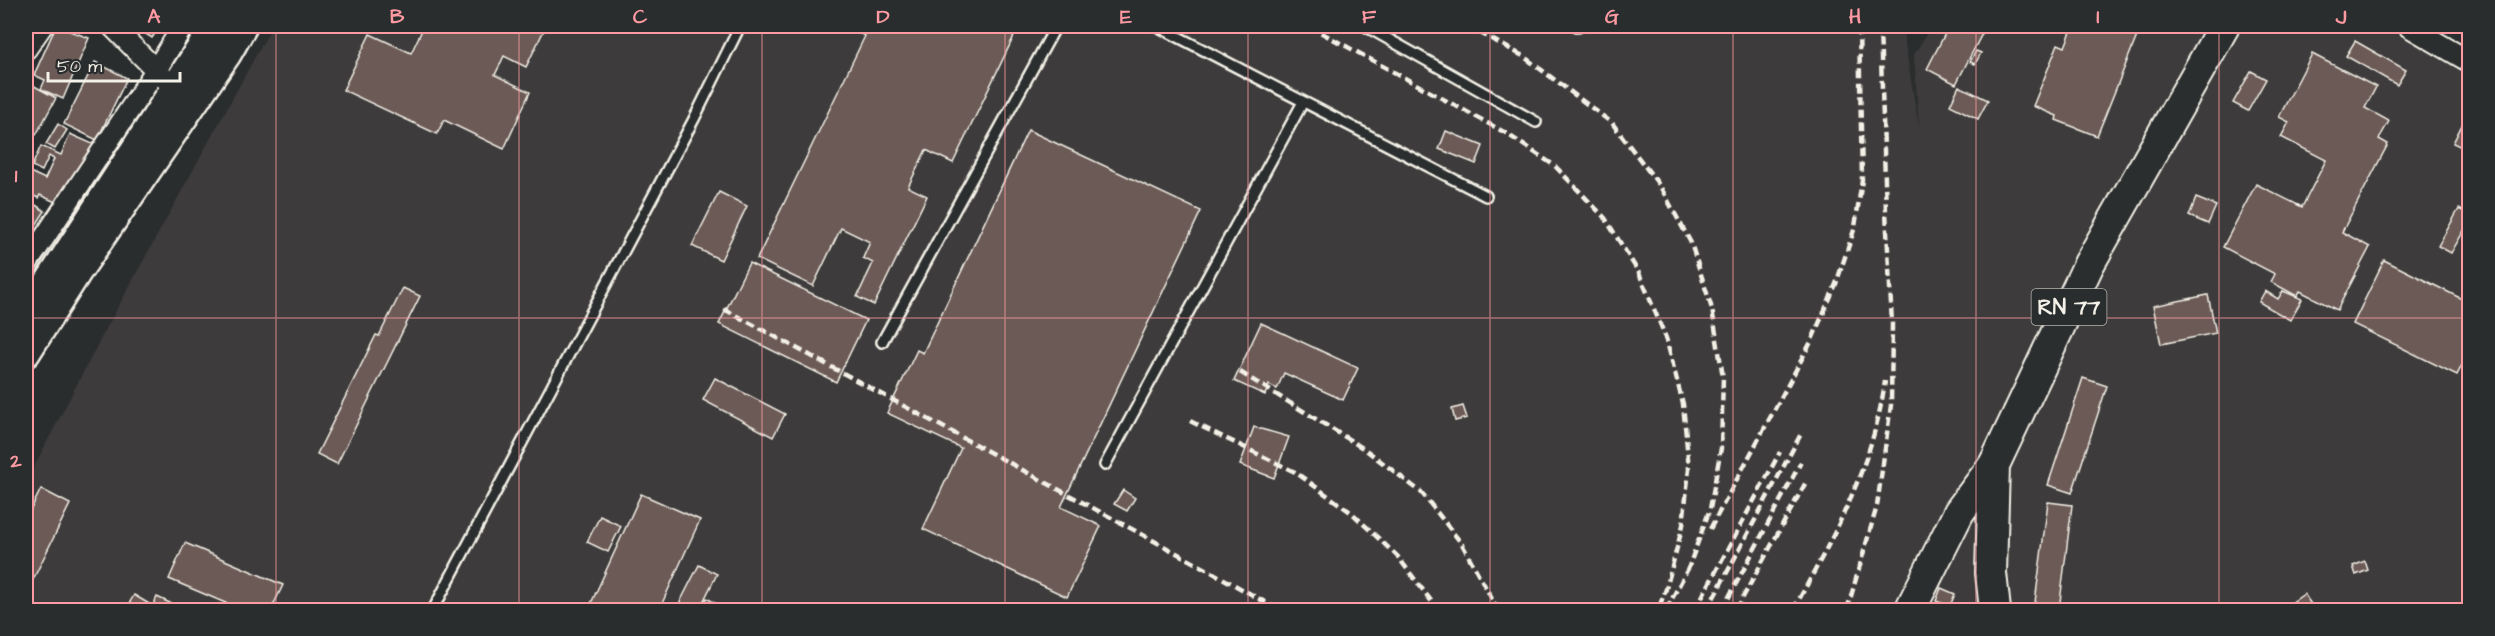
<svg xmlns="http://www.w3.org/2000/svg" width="2495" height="636" font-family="'Architects Daughter',sans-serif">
  <rect width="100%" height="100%" fill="#2a2d2e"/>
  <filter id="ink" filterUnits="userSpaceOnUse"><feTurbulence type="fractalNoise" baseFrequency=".0167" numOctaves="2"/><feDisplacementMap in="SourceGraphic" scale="12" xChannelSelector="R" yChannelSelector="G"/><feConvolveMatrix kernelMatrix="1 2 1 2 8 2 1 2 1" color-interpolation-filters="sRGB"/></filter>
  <g filter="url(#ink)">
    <path fill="#3e3a3a" d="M272,26H1902L1919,128L1914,55L1931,26H2382L2469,72V610H26V482L101,338Z"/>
    <g fill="#6c5a57" stroke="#f4f1e8" stroke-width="1.5">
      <path d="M56,26L89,38L63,99L41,89L45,80L34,75Z"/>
      <path d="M133,26H160L152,38Z"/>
      <path d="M424,26H546L526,67L504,56L495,75L530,92L504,149L444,120L437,134L343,90L370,34L411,53Z"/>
      <path d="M842,26H992L1014,36L953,163L926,150L908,187L927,196L874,305L857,297L873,263L863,258L870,242L841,228L813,286L757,259L865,36Z"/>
      <path d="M1949,26H1986L1956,84L1927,69Z"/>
      <path d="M2020,26H2030L2027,32L2019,28Z"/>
      <path d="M2073,26H2141L2097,136L2056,120L2057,116L2033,106L2058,44L2065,47Z"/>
      <path d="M2355,41L2406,70L2397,85L2346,56Z"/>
      <path d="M1976,51L1981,53L1975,64L1970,62Z"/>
      <path d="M2312,54L2376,87L2365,108L2389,121L2379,139L2388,144L2342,232L2370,247L2337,310L2300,291L2297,296L2271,282L2275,274L2223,247L2256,184L2302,207L2326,160L2281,137L2289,122L2279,117Z"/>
      <path d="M95,62L127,78L97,140L64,124Z"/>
      <path d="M2251,71L2266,79L2248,111L2233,103Z"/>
      <path d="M29,83L56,98L36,135L26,129V90Z"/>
      <path d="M1959,86L1988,100L1978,119L1950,105Z"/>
      <path d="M2468,113H2470V151L2453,143Z"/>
      <path d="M58,124L67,130L55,149L46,144Z"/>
      <path d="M1028,130L1201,211L1061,507L1101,526L1067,597L923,529L961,448L887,413L917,350L923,353Z"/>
      <path d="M1446,131L1483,146L1476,164L1439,149Z"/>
      <path d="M70,134L95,145L62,205L40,195L38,198L26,192V176L28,177L30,172L45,179L54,159L49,156L42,171L32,166L41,146L61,155Z"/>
      <path d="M26,139L31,142L26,153Z"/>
      <path d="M719,192L747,206L721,260L692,246Z"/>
      <path d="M2196,198L2216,206L2208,224L2189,216Z"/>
      <path d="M26,199L45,211L34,228L26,222Z"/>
      <path d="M2459,209L2470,215V220L2451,253L2438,246Z"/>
      <path d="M2384,260L2470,303V349L2457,375L2353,324Z"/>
      <path d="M749,263L866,320L836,382L719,324Z"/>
      <path d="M403,288L420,296L337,464L317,454L376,335L379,336Z"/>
      <path d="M2265,291L2278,299L2283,291L2302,299L2290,320L2259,302Z"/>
      <path d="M2208,295L2216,333L2161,344L2153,306Z"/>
      <path d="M1261,323L1358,368L1343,400L1284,373L1277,389L1269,385L1265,395L1234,381Z"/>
      <path d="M715,378L785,414L773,437L703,400Z"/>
      <path d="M2083,378L2107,386L2072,493L2048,485Z"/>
      <path d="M1463,406L1467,418L1455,421L1452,409Z"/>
      <path d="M1254,427L1289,437L1274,478L1240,465Z"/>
      <path d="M41,489L70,504L26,594V519Z"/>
      <path d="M1123,490L1135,498L1127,511L1114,504Z"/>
      <path d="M641,494L700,520L659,610H588Z"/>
      <path d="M2048,502L2072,505L2059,610H2034Z"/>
      <path d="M600,516L621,526L608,552L587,542Z"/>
      <path d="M185,543L283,585L271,610H242L169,579Z"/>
      <path d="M2365,561L2368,570L2356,575L2353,566Z"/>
      <path d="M699,565L717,574L699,610H676Z"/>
      <path d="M1941,588L1955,594L1950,606L1936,601Z"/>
      <path d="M2304,594L2315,610H2296L2291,603Z"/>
      <path d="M134,595L151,605L148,610L126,609Z"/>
      <path d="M157,597L185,610H151Z"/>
      <path d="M707,598L721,607L718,610H699Z"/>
    </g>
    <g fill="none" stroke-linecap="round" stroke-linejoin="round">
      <g stroke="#f4f1e8" stroke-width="14">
        <g id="lane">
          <path d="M1157,26L1486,196"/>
          <path d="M1365,26L1536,122"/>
          <path d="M1578,27L1579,26"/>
          <path d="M882,342L1056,26"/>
          <path d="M1105,465L1303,102"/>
          <path d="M433,610L694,119L740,26"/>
        </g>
      </g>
      <g stroke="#f4f1e8" stroke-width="24">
        <g id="street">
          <path d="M112,26L165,79"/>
          <path d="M2408,26L2470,62"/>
          <path d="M26,49L42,26"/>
          <path d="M26,265L156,70L183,26"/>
        </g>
      </g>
      <g stroke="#f4f1e8" stroke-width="32">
        <g id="secondary">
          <path d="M26,317L215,26"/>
          <path d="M26,353L78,271L227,54L243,26"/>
        </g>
      </g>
      <g stroke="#f4f1e8" stroke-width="34">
        <g id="primary">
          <path d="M1910,610L1959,512L1994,465"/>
          <path d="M1995,610L1991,573L1994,465L2089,264L2224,26"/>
        </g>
      </g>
      <use href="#lane" stroke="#2a2d2e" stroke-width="9"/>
      <use href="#street" stroke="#2a2d2e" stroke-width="20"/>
      <use href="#secondary" stroke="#2a2d2e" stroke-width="27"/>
      <use href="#primary" stroke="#2a2d2e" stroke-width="30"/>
      <g stroke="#f4f1e8" stroke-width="4.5" stroke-dasharray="9 4.5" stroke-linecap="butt">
        <path d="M1309,26L1504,132L1555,166L1605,218L1639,273L1666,338L1683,404L1689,469L1683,525L1666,589L1658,610"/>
        <path d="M1467,26L1523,56L1612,123L1660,186L1691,243L1712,309L1723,377L1721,448L1710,509L1688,569"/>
        <path d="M724,309L1208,570L1279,610"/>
        <path d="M1240,372L1366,450L1421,492L1462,544L1498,610"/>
        <path d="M1190,421L1295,472L1352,513L1398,557L1438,610"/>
        <path d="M1710,529L1811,342L1836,284L1855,227L1862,180L1859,26"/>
        <path d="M1666,610L1691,563"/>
        <path d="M1695,610L1780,452"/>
        <path d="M1707,610L1802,432"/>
        <path d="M1722,610L1801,462"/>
        <path d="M1736,610L1806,482"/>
        <path d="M1793,610C1833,539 1874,463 1885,381"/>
        <path d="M1847,610L1877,506L1891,405L1892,324L1886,212L1880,26"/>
      </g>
    </g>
  </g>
  <path fill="none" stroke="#ff9aa2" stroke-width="1.5" stroke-opacity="0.55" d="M276,26V610M519,26V610M762,26V610M1005,26V610M1248,26V610M1490,26V610M1733,26V610M1976,26V610M2219,26V610M26,318H2470"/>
  <g text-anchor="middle" stroke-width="4.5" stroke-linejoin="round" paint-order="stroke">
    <rect fill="#2a2d2e" stroke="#b7b6b0" stroke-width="1.5" x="2031.5" y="289" width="75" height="36" rx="4.5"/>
    <g font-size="21" font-weight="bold" fill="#f4f1e8">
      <text x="2069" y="314">RN 77</text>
    </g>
  </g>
  <rect width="2495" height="636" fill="none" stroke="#2a2d2e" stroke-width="66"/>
  <path d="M48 72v9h132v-9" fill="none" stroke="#f4f1e8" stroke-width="3"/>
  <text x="57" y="72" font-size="18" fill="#f4f1e8" stroke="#2a2d2e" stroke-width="4.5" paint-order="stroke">50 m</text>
  <rect x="33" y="33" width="2429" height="570" fill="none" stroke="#ff9aa2" stroke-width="2"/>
  <g font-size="20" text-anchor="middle" font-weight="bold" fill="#ff9aa2">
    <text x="154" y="23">A</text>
    <text x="397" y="23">B</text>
    <text x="640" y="23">C</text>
    <text x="883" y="23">D</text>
    <text x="1126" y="23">E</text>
    <text x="1369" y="23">F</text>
    <text x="1612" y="23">G</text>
    <text x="1855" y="23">H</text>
    <text x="2098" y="23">I</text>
    <text x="2341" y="23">J</text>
    <text x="16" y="182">1</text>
    <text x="16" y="467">2</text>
  </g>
</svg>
